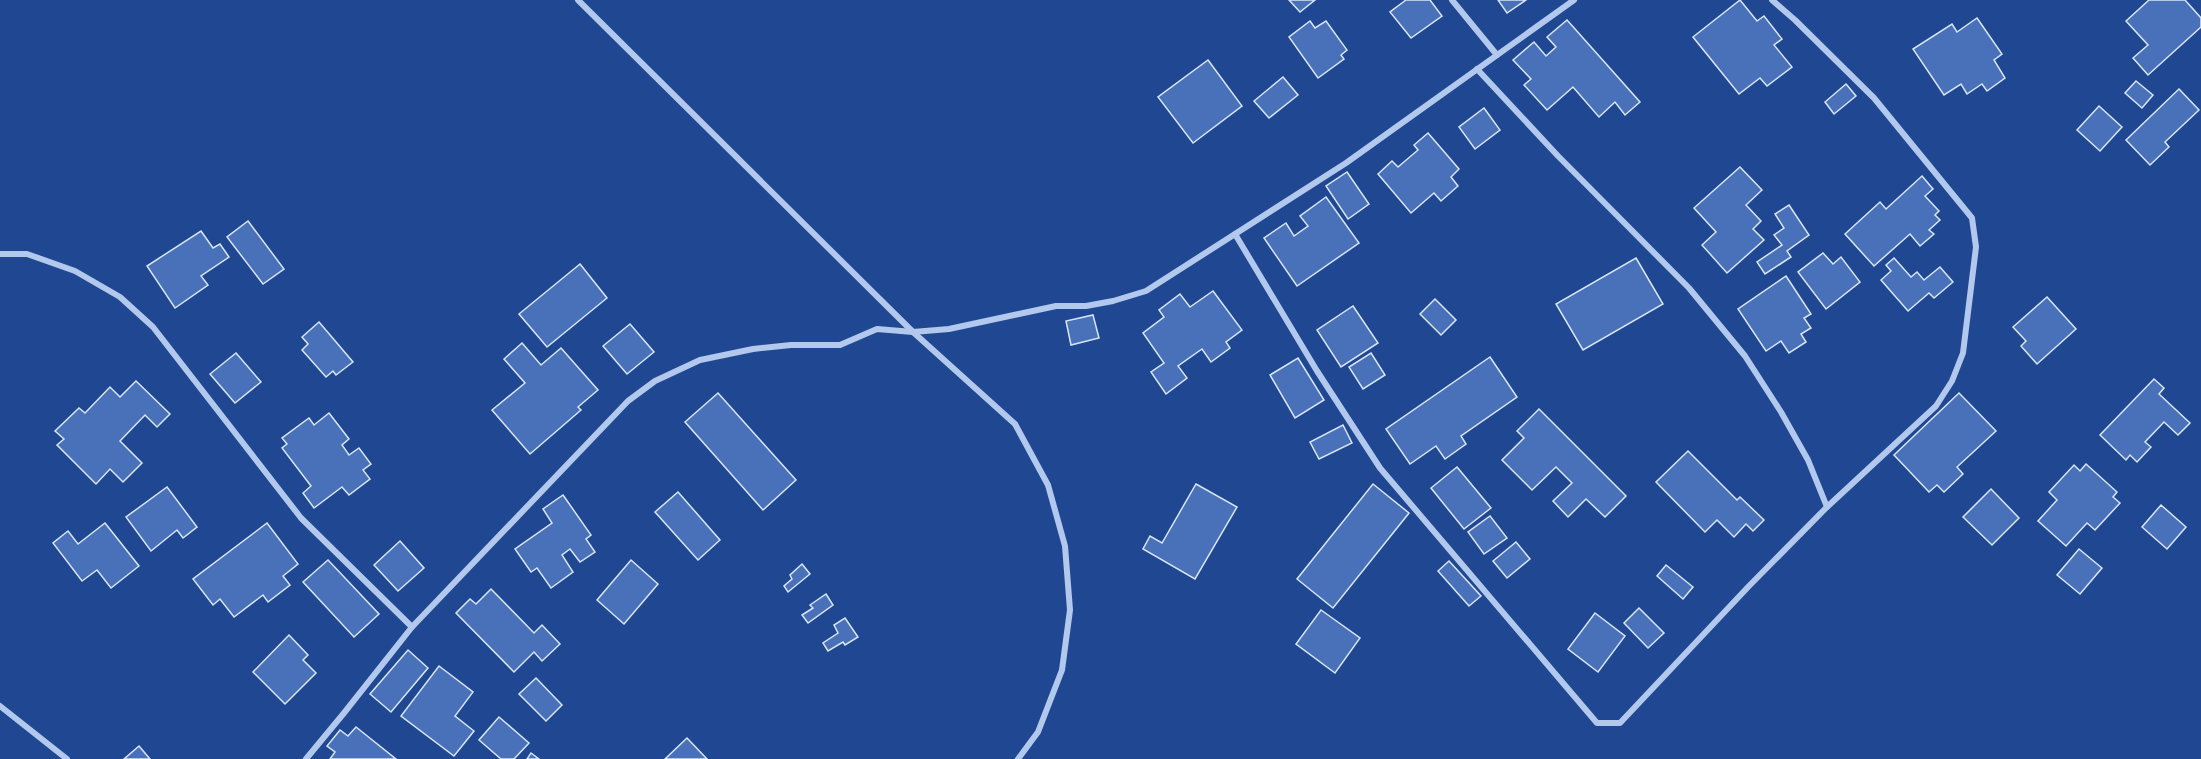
<svg xmlns="http://www.w3.org/2000/svg" width="2201" height="759" font-family="'Varela Round',sans-serif">
  <rect width="100%" height="100%" fill="#204892"/>
  <g fill="#4971b9" stroke="#d8e4fa" stroke-width="1.5">
    <path d="M1289,0H1315L1300,12Z"/>
    <path d="M1406,0H1430L1442,16L1411,38L1390,12Z"/>
    <path d="M1498,0H1526L1507,13Z"/>
    <path d="M1740,0L1757,21L1764,16L1782,39L1774,45L1792,67L1767,86L1760,78L1739,94L1693,37Z"/>
    <path d="M2149,0H2185L2201,18V27L2148,75L2133,58L2148,45L2126,21Z"/>
    <path d="M1977,18L2002,54L1994,60L2005,78L1987,91L1982,84L1967,94L1961,84L1944,95L1913,49L1952,24L1957,32Z"/>
    <path d="M1567,20L1640,102L1625,115L1615,102L1599,117L1573,87L1547,110L1524,85L1531,79L1513,60L1534,42L1546,56L1556,47L1547,37Z"/>
    <path d="M1310,21L1315,28L1326,21L1347,50L1341,55L1344,59L1318,78L1289,37Z"/>
    <path d="M1208,60L1242,106L1193,143L1158,97Z"/>
    <path d="M1283,77L1298,95L1269,118L1254,101Z"/>
    <path d="M2136,81L2153,95L2142,108L2125,93Z"/>
    <path d="M1846,84L1856,96L1834,114L1825,102Z"/>
    <path d="M2179,89L2199,110L2165,142L2169,147L2150,165L2126,140Z"/>
    <path d="M2099,106L2122,127L2100,151L2077,130Z"/>
    <path d="M1484,108L1500,130L1475,149L1459,127Z"/>
    <path d="M1428,133L1459,169L1451,177L1458,186L1441,201L1434,193L1411,213L1378,174L1392,161L1398,167L1418,150L1414,145Z"/>
    <path d="M1740,167L1762,190L1746,205L1761,221L1753,229L1764,240L1727,273L1702,245L1716,232L1694,208Z"/>
    <path d="M1347,172L1369,204L1348,219L1326,186Z"/>
    <path d="M1922,176L1933,189L1925,196L1939,211L1935,215L1940,220L1929,230L1934,234L1920,246L1910,234L1874,266L1845,234L1880,202L1886,209Z"/>
    <path d="M1326,197L1359,243L1297,286L1264,238L1286,223L1294,236L1308,226L1300,216Z"/>
    <path d="M1789,205L1809,235L1787,251L1791,257L1765,274L1757,262L1782,245L1774,235L1784,228L1775,214Z"/>
    <path d="M248,221L284,269L263,284L227,237Z"/>
    <path d="M201,231L213,248L220,244L229,257L201,276L208,285L175,308L147,266Z"/>
    <path d="M1823,253L1833,264L1841,257L1860,282L1826,309L1798,272Z"/>
    <path d="M1636,258L1663,304L1583,350L1556,304Z"/>
    <path d="M1894,258L1911,277L1917,272L1924,280L1940,267L1953,282L1934,298L1929,293L1908,311L1881,280L1891,271L1886,265Z"/>
    <path d="M580,264L607,298L547,347L519,314Z"/>
    <path d="M1786,276L1811,314L1804,318L1811,328L1801,334L1806,342L1789,353L1781,341L1766,351L1738,309Z"/>
    <path d="M1213,291L1242,330L1226,342L1230,348L1211,362L1202,349L1178,366L1187,378L1166,394L1151,372L1164,363L1143,333L1164,317L1159,310L1180,294L1190,307Z"/>
    <path d="M2047,297L2076,329L2037,364L2021,346L2026,341L2013,327Z"/>
    <path d="M1435,299L1456,320L1441,335L1420,314Z"/>
    <path d="M1353,306L1378,343L1341,367L1317,330Z"/>
    <path d="M1093,315L1099,338L1071,345L1066,321Z"/>
    <path d="M319,322L353,362L336,375L333,371L326,377L302,350L308,344L302,337Z"/>
    <path d="M630,324L654,352L627,374L603,346Z"/>
    <path d="M522,343L541,365L561,348L598,390L578,407L581,410L530,454L492,410L525,383L504,359Z"/>
    <path d="M236,353L261,382L235,403L210,374Z"/>
    <path d="M1371,353L1385,375L1363,389L1349,367Z"/>
    <path d="M1490,357L1517,397L1461,436L1466,444L1445,459L1436,446L1410,464L1386,429Z"/>
    <path d="M1298,358L1324,400L1295,418L1270,375Z"/>
    <path d="M2154,379L2164,388L2159,394L2190,423L2178,435L2164,422L2145,442L2151,447L2137,462L2130,455L2126,460L2100,435Z"/>
    <path d="M136,381L170,414L157,427L145,415L120,441L142,463L123,482L110,469L96,484L57,445L64,439L55,431L79,408L85,413L110,387L120,397Z"/>
    <path d="M718,393L796,480L763,510L685,422Z"/>
    <path d="M1959,393L1996,431L1957,467L1963,474L1944,492L1937,485L1929,492L1894,455Z"/>
    <path d="M1539,409L1626,496L1605,517L1586,499L1568,517L1553,501L1572,483L1556,467L1532,490L1502,460L1524,438L1517,431Z"/>
    <path d="M329,413L349,439L342,445L349,455L359,448L371,464L363,470L370,479L349,495L342,487L314,508L303,493L311,486L282,448L287,444L282,438L309,418L314,425Z"/>
    <path d="M1343,425L1352,443L1319,459L1310,442Z"/>
    <path d="M1688,451L1737,500L1740,497L1764,520L1753,531L1746,524L1734,537L1717,520L1705,532L1656,482Z"/>
    <path d="M2086,464L2117,492L2113,497L2120,503L2095,530L2087,523L2066,546L2038,521L2057,500L2049,492L2074,465L2080,471Z"/>
    <path d="M1457,467L1491,508L1464,529L1431,488Z"/>
    <path d="M1196,484L1237,507L1195,579L1143,549L1150,536L1162,543Z"/>
    <path d="M1373,484L1409,513L1333,608L1297,579Z"/>
    <path d="M167,487L197,527L183,538L177,530L151,551L126,517Z"/>
    <path d="M1991,489L2019,518L1992,545L1963,517Z"/>
    <path d="M678,492L720,540L698,560L655,512Z"/>
    <path d="M563,495L591,535L586,539L595,552L580,562L570,549L562,555L573,572L551,588L537,568L531,572L515,549L552,523L543,509Z"/>
    <path d="M2161,505L2186,527L2167,549L2142,527Z"/>
    <path d="M1490,516L1507,538L1484,554L1468,532Z"/>
    <path d="M105,523L139,566L111,588L97,570L82,581L53,543L68,531L78,544Z"/>
    <path d="M267,523L298,564L283,576L290,585L268,602L263,595L234,617L220,599L213,605L193,579Z"/>
    <path d="M400,541L424,568L398,591L374,565Z"/>
    <path d="M1516,542L1530,559L1507,578L1493,561Z"/>
    <path d="M2079,549L2102,568L2080,594L2057,575Z"/>
    <path d="M328,560L379,614L354,637L303,582Z"/>
    <path d="M631,560L658,584L624,624L597,600Z"/>
    <path d="M1449,561L1481,596L1469,606L1438,571Z"/>
    <path d="M802,564L810,574L788,592L784,586L792,579L790,575Z"/>
    <path d="M1666,565L1693,587L1683,599L1657,576Z"/>
    <path d="M491,589L534,633L542,625L560,644L542,661L534,652L514,672L456,613L470,599L476,604Z"/>
    <path d="M826,594L833,605L808,623L802,615L813,608L810,605Z"/>
    <path d="M1639,608L1664,633L1648,648L1624,623Z"/>
    <path d="M1321,610L1360,638L1335,673L1296,644Z"/>
    <path d="M1595,613L1625,636L1598,672L1568,649Z"/>
    <path d="M845,618L858,637L845,645L843,642L828,651L823,643L838,633L834,625Z"/>
    <path d="M289,635L308,655L303,660L316,673L285,704L253,672Z"/>
    <path d="M408,650L428,668L391,712L370,694Z"/>
    <path d="M439,666L473,692L455,716L474,731L454,756L401,716Z"/>
    <path d="M536,678L562,705L546,721L519,694Z"/>
    <path d="M499,717L529,743L514,759H501L479,740Z"/>
    <path d="M356,727L396,759H330L335,752L327,746L340,730L348,736Z"/>
    <path d="M687,738L707,759H665Z"/>
    <path d="M139,746L150,759H124Z"/>
    <path d="M531,753L539,759H527Z"/>
  </g>
  <g fill="none" stroke-linecap="round" stroke-linejoin="round">
    <g stroke="#b2c8ed" stroke-width="6">
      <path d="M578,0L913,332L1015,424L1048,485L1065,546L1070,610L1062,670L1038,732L1018,759"/>
      <path d="M1452,0L1497,55"/>
      <path d="M1477,69L1558,156L1689,288L1745,356L1781,412L1808,460L1827,507"/>
      <path d="M1235,234L1317,371L1380,468L1597,723H1620L1749,586L1827,507L1936,406L1952,381L1963,353L1976,247L1972,218L1874,98L1795,20L1772,0"/>
      <path d="M0,254H27L75,271L120,297L153,327L301,518L412,627"/>
      <path d="M0,706L67,759"/>
      <path d="M306,759L344,713L412,627L628,401L655,381L700,360L753,349L791,345H840L877,329L913,332L949,329L1056,306H1086L1113,301L1146,291L1346,163L1574,0"/>
    </g>
  </g>
</svg>
